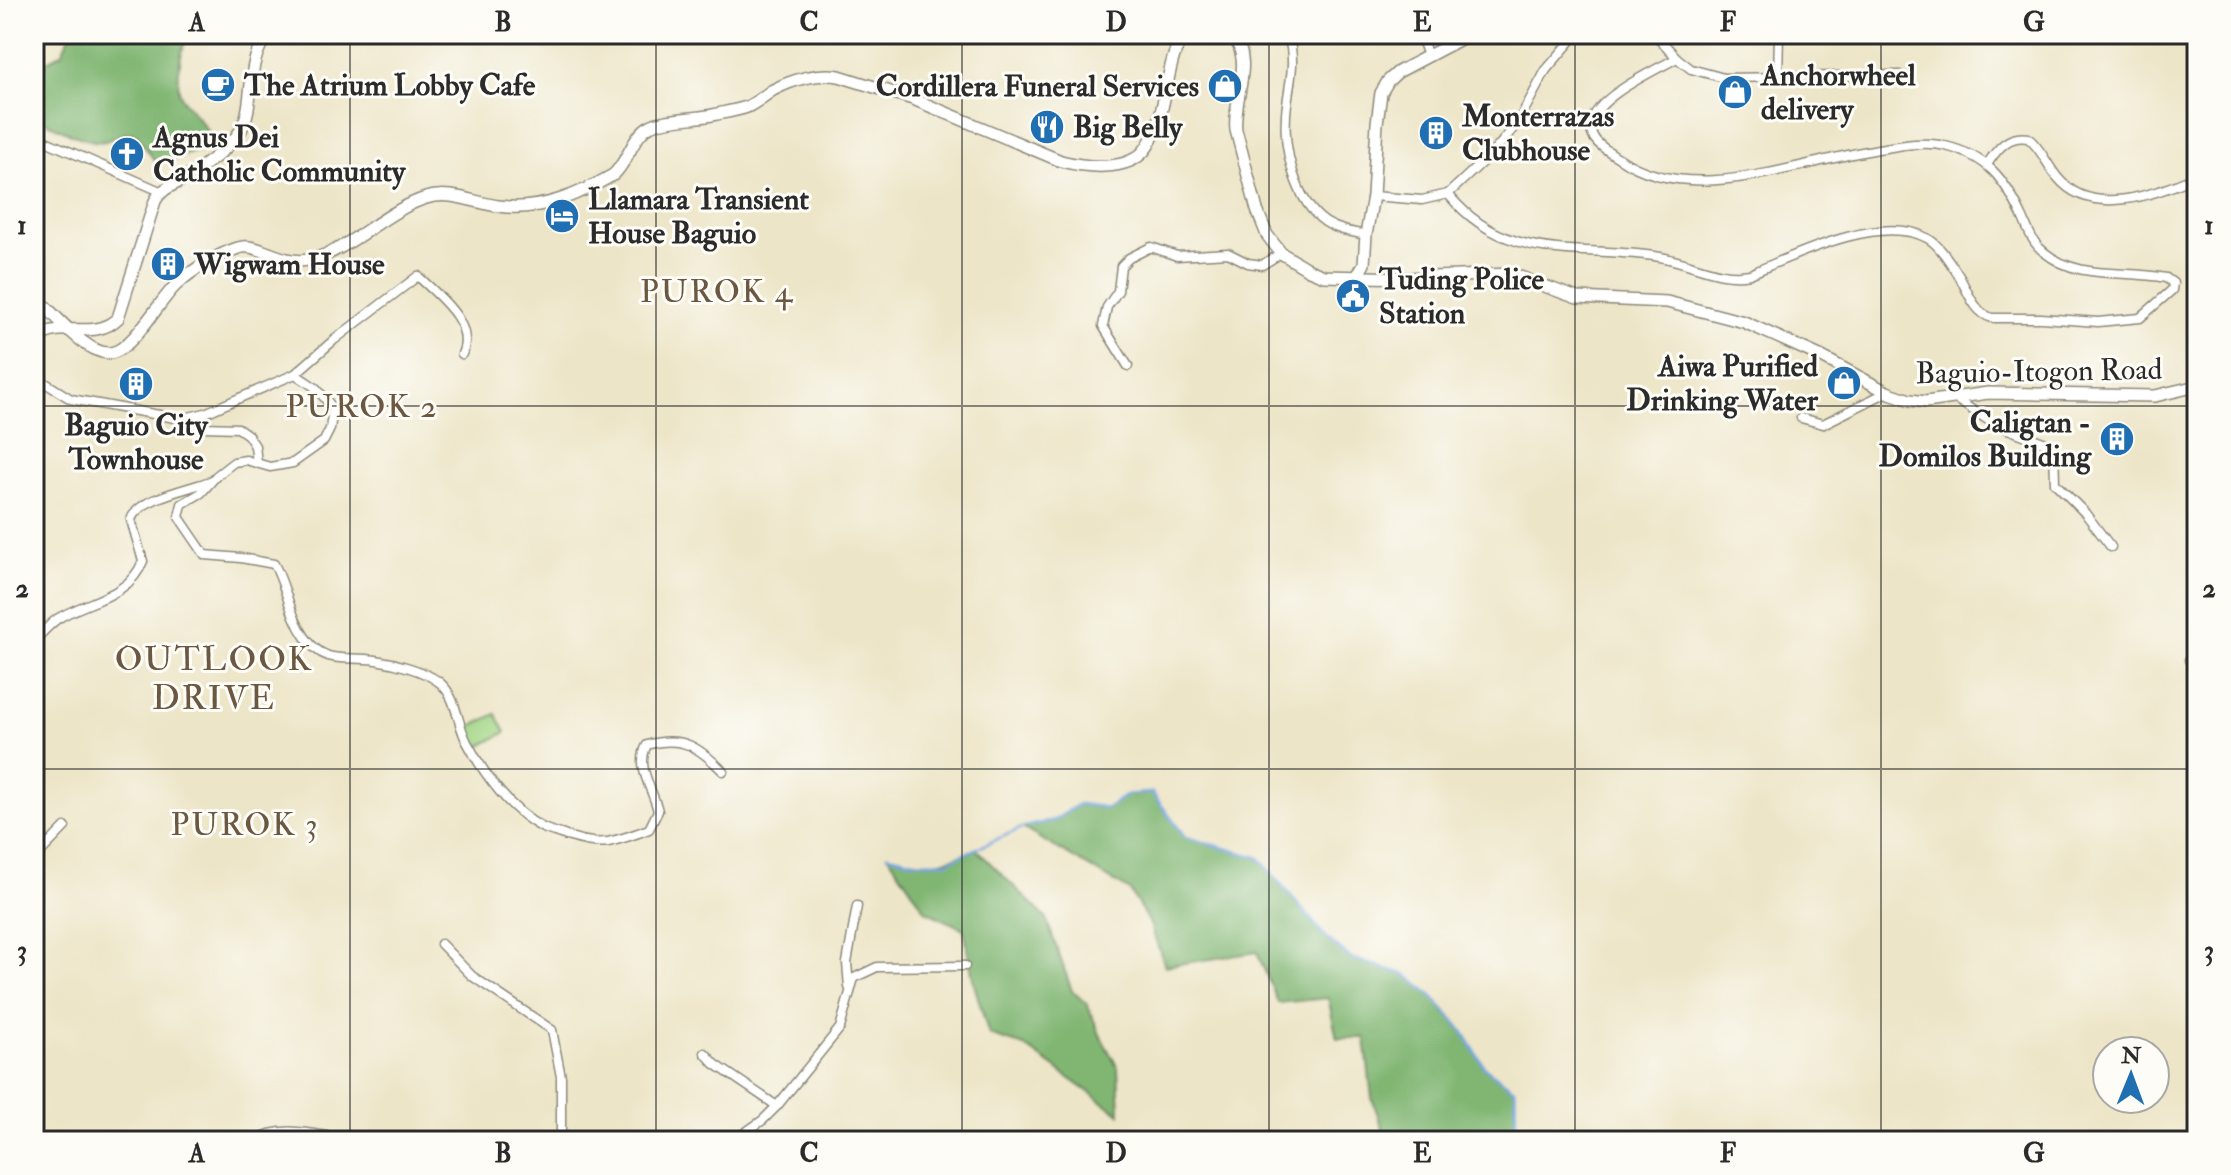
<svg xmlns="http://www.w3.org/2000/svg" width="2231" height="1175" font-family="'IM FELL Double Pica',serif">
  <rect width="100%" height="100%" fill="#fdfcf7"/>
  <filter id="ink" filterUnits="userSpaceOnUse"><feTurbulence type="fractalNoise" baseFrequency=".0125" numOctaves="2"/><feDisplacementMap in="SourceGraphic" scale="16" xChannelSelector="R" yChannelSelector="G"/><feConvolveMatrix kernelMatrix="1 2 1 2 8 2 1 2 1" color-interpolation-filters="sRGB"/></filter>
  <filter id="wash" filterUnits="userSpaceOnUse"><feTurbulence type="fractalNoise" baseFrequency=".006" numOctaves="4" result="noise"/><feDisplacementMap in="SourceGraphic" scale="32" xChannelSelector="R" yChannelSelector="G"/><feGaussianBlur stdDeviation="1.8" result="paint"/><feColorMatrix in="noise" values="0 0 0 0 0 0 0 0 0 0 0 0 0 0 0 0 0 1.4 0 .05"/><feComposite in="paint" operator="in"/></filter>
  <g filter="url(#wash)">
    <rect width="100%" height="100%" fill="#ede5c7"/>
    <path fill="#a1d585" stroke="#668058" stroke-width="2" d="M496,714L506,732L475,749L465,729Z"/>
    <g fill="#80b672" stroke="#56704e" stroke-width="2">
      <path d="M71,34H191C183,42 181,52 180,63C173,103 187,100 206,129C210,135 214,136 216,144L169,161H155L135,133C122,132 117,137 105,141C88,145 49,124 34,115V61L41,64L61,54Z"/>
      <path d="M1152,793L1185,837L1259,858L1327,939L1350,958L1406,975L1431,995L1462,1030L1485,1068L1515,1090L1516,1141H1387L1372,1098L1365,1038H1337L1328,998L1278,1003L1257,952L1165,966L1150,924L1130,891L1022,828L1055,820L1079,804L1107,808L1127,795Z"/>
      <path d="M976,849L1046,918L1072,991L1087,1004L1101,1037L1118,1068L1120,1114L1024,1046L989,1035L974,984L964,929L926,911L888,855C929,865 937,866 976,849Z"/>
    </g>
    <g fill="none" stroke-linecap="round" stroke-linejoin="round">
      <path stroke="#75a6e0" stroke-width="3" d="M888,855L918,862H947L1022,828L1055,820L1079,804L1107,808L1127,795L1152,793L1185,837L1259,858L1327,939L1350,958L1406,975L1431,995L1462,1030L1485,1068L1515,1090L1516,1141"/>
    </g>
  </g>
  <g filter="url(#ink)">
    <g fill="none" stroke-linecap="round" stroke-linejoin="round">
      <g stroke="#8c8879" stroke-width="11">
        <g id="street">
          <path d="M1287,34C1298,61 1288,86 1286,114C1283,148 1295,201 1325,222C1337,230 1352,232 1366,235"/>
          <path d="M1420,34L1428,56"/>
          <path d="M1655,34L1677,58L1691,69L1724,78L1900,75"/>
          <path d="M1778,78L1779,34"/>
          <path d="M34,136L160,191"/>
          <path d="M1988,163C1998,148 2008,135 2028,138C2041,148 2047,165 2058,178C2092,219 2157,194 2197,176"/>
          <path d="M1448,194C1507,266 1580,244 1660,257C1691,262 1719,280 1750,274C1795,255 1880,213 1927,238C1940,245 1951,264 1959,276C1968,291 1974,313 1992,318H2041L2098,322L2140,318L2172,290L2173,283L2166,278C2124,269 2079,281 2044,252C2032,243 2028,229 2022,216C2004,178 1987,156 1945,146C1927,141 1903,145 1885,148C1805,159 1693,209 1619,158C1610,152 1596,145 1592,134C1580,103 1656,70 1677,58"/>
          <path d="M1373,196L1422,200L1448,194L1495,150L1517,124L1546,70L1577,34"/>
          <path d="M1128,366L1103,326L1107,307L1118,291L1121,266L1129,258L1151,247L1177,256L1228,253L1248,263L1262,265L1281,253"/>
          <path d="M295,374L334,340L418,276C437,295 476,323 462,354"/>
          <path d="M34,379L42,381L71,399L181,419L205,413L295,374L316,388L333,408L330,429L324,441L293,463L270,467L246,460L234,462L216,476L201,493L182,504L179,517L205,555L241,558L274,564C287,588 289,614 305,637C326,667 346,655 376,660C395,663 423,670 439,682C457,696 457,724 467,742C483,773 511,812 543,828C550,831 559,833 566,836C580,840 594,844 608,842C622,839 636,834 649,829L658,811C653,789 635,767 647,745C682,735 699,747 723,771"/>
          <path d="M1954,398L1994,424L2054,446L2055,483L2085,513L2111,547"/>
          <path d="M1801,418L1823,424L1887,392"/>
          <path d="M182,419L203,427L238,428L248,435L255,446L257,463"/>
          <path d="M34,641C41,634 49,625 57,619C87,600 129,598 143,561L131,520C137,498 190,489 210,481"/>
          <path d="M2189,660L2197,649"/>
          <path d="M34,859L65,827"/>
          <path d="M441,944L472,976L552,1030L561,1077V1141"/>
          <path d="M849,987L847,963L857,906"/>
          <path d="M705,1053L715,1064L777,1106"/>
          <path d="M255,1141C281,1122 326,1137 356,1141"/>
          <path d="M733,1141L763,1120L777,1106L840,1028L854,978L877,967L965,966"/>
        </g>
      </g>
      <g stroke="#8c8879" stroke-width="14">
        <g id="secondary">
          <path d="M1231,34C1256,61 1232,98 1236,130L1257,210L1267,235L1281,253L1309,270L1324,276L1408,278L1512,274L1577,298L1667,302L1744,322L1822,357L1887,392L1910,400L1926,402L1988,393L2155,396L2197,386"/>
          <path d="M1356,278L1364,264L1366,235L1373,196L1377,123L1381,93L1388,81L1398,72L1470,34"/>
          <path d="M34,296C53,311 86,355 110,353C132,351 159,301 176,285C193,269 217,255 238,248C257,241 280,265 308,260C347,253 386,210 426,198C450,190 475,203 498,206C539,212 578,195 613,175C628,162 633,135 650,126C664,118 699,119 717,114C727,112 738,110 747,107C756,103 765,95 773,90C792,80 818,72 839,76L913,99L1061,161C1085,167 1126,172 1144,151C1159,133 1163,102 1168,80C1171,65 1175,45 1186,34"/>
          <path d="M34,339C40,336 47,332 53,331C76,327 100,336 118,318L155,201C162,188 172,186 184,179C202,168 230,148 241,130C256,102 244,64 268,34"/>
        </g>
      </g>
      <use href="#street" stroke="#fff" stroke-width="8"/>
      <use href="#secondary" stroke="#fff" stroke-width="11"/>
    </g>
  </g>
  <path fill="none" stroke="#2b2b2b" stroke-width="2" stroke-opacity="0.55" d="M350,34V1141M656,34V1141M962,34V1141M1269,34V1141M1575,34V1141M1881,34V1141M34,406H2197M34,769H2197"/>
  <defs>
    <g id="cafe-disc" transform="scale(1.8)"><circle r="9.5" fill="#1f6fb2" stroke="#fdfcf7"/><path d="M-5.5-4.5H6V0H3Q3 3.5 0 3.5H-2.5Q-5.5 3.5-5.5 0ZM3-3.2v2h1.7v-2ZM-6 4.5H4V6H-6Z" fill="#fff"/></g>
    <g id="shop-disc" transform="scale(1.8)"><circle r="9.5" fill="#1f6fb2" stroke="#fdfcf7"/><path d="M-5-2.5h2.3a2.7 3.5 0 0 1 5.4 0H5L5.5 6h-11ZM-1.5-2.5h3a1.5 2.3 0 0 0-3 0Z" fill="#fff"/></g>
    <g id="restaurant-disc" transform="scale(1.8)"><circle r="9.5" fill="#1f6fb2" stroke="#fdfcf7"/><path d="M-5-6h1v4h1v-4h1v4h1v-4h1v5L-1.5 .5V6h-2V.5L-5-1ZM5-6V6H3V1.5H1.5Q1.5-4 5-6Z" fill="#fff"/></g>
    <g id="building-disc" transform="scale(1.8)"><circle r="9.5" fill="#1f6fb2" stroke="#fdfcf7"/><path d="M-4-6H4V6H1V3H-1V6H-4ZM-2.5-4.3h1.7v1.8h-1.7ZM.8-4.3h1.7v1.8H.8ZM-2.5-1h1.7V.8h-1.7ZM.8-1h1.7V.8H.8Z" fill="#fff"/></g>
    <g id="church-disc" transform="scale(1.8)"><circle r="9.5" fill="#1f6fb2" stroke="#fdfcf7"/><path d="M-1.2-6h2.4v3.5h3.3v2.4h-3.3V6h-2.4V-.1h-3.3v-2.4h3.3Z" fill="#fff"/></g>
    <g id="hotel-disc" transform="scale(1.8)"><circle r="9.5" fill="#1f6fb2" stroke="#fdfcf7"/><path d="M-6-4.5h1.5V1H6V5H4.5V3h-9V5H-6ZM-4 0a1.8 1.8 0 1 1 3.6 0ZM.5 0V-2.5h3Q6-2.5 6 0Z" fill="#fff"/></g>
    <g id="civic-disc" transform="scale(1.8)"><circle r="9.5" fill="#1f6fb2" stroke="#fdfcf7"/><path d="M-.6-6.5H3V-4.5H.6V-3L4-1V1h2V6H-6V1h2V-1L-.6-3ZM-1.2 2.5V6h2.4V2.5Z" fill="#fff"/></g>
  </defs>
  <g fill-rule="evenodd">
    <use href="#cafe-disc" x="218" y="85"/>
    <use href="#shop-disc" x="1225" y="86"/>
    <use href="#shop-disc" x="1735" y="92"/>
    <use href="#restaurant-disc" x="1047" y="127"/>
    <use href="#building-disc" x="1436" y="133"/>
    <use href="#church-disc" x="127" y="154"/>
    <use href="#hotel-disc" x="562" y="216"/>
    <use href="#building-disc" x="168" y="264"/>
    <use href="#civic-disc" x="1353" y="296"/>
    <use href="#shop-disc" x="1844" y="383"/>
    <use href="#building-disc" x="136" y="384"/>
    <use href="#building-disc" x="2117" y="439"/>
  </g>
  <g text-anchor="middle" stroke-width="6" stroke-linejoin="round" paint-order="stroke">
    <g font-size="30" font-weight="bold" fill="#2b2b2b" stroke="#fdfcf7" text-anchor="start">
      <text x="1761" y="85">Anchorwheel<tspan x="1761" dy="34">delivery</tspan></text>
      <text x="244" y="95">The Atrium Lobby Cafe</text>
      <text x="1199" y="96" text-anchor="end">Cordillera Funeral Services</text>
      <text x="1462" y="126">Monterrazas<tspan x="1462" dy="34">Clubhouse</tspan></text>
      <text x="1073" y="137">Big Belly</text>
      <text x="153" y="147">Agnus Dei<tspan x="153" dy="34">Catholic Community</tspan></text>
      <text x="588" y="209">Llamara Transient<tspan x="588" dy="34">House Baguio</tspan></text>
      <text x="194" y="274">Wigwam House</text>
      <text x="1379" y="289">Tuding Police<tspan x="1379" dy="34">Station</tspan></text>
      <text x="1818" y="376" text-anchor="end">Aiwa Purified<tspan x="1818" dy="34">Drinking Water</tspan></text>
      <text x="2091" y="432" text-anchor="end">Caligtan -<tspan x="2091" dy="34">Domilos Building</tspan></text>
      <text x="136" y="435" text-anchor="middle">Baguio City<tspan x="136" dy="34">Townhouse</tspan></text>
    </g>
    <g font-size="30" fill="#2b2b2b" stroke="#fdfcf7">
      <text transform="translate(2039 371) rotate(-1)" y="10">Baguio-Itogon Road</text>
    </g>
    <g font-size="32" letter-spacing="2" fill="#6c5841" stroke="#fdfcf7">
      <text x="717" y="302">PUROK 4</text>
      <text x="362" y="417">PUROK 2</text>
      <text x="245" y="835">PUROK 3</text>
    </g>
    <g font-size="34" letter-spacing="2" fill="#6c5841" stroke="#fdfcf7">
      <text x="214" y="670">OUTLOOK<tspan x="214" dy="39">DRIVE</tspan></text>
    </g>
  </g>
  <rect width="2231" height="1175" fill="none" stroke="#fdfcf7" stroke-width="88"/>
  <g transform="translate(2131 1075) rotate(1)"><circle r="38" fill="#fdfcf7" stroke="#a9a8a5" stroke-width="2"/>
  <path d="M0-6L14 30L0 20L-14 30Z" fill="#1f6fb2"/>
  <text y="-12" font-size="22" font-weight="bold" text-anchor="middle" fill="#2b2b2b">N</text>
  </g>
  <rect x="44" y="44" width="2143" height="1087" fill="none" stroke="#2b2b2b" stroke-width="3"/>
  <g font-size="26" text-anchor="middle" font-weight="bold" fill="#2b2b2b">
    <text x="197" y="31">A</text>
    <text x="503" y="31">B</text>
    <text x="809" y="31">C</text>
    <text x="1116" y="31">D</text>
    <text x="1422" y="31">E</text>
    <text x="1728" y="31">F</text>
    <text x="2034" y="31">G</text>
    <text x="22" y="234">1</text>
    <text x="2209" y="234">1</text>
    <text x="22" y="597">2</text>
    <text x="2209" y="597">2</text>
    <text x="22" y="959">3</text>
    <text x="2209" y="959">3</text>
    <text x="197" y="1162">A</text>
    <text x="503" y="1162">B</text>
    <text x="809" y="1162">C</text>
    <text x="1116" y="1162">D</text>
    <text x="1422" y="1162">E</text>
    <text x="1728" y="1162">F</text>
    <text x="2034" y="1162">G</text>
  </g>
</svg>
